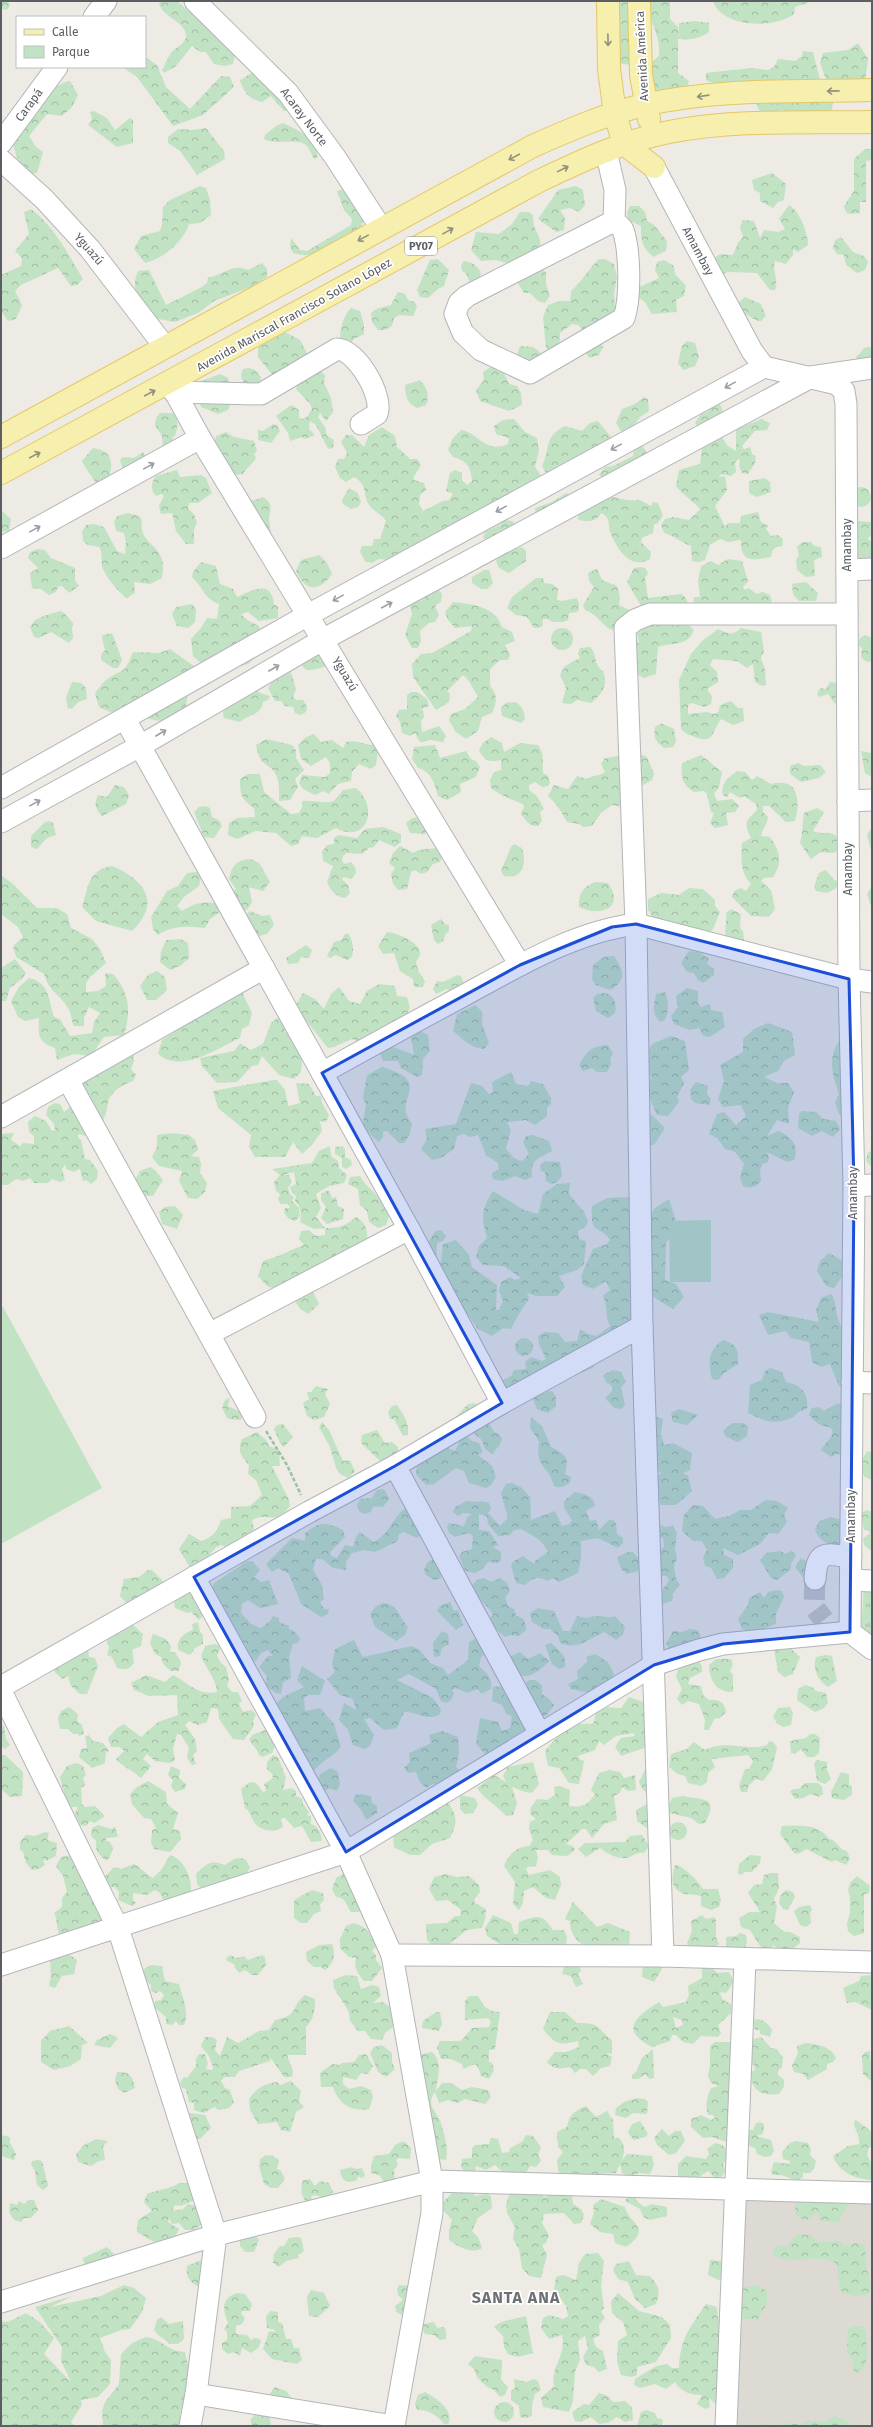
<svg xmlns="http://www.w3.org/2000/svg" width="873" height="2427" font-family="'Fira Sans',sans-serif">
  <defs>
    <pattern id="forest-crowns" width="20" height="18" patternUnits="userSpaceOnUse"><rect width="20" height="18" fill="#c2e2c4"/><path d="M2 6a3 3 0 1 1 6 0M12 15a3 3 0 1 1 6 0" fill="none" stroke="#a1baa3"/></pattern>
    <pattern id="park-tufts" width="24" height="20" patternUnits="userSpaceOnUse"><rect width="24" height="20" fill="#c2e2c4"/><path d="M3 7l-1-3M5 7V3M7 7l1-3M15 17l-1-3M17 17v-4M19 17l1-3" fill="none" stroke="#a1baa3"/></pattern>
  </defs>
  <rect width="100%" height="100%" fill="#edebe4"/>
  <path fill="#dcdad2" d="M743,2196L872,2200V2426H734Z"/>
  <g fill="#c2e2c4">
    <path d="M711,1220V1282H670L669,1221Z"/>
    <path d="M3,1307L102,1488L1,1544V1308Z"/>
  </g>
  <g fill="url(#forest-crowns)" fill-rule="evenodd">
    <circle cx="5" cy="5" r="4.5"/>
    <path d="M159,1H177L207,27L231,44L235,55L233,64L225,66L214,64L206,52H200L192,46L176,66L164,73L162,70C165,65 168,57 171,53C175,48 188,42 186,34C183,20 159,16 159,1Z"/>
    <path d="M610,1H634L632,65L614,63Z"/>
    <path d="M646,1H670V19L678,27V73L689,81L686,89L657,93L648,80V65L659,56C661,35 649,21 646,1Z"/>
    <path d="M713,1H813L795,7L794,14C774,29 722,28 713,1Z"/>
    <path d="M695,21L709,23V32C699,39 690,40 678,39L679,23Z"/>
    <path d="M858,43L868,59L865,81L833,97L831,122L792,117L787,111L780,110L771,116L759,110L755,101L706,80V73L751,68L768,70L774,67L778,59L795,61L802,56L803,51L813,52L820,80L827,82L820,63L823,53L848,50Z"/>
    <path d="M145,57L157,65L166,87L190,109L221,76L230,77L234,87L203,115L173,126L137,77L122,67H145Z"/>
    <path d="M255,71L265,78L288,110L284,111L271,96L262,102C250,100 243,92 240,80Z"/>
    <path d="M70,81L78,95L72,107L62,116L47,114L29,136L36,147L43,152L37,173L25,174L16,155L12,140C25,123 49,83 70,81Z"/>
    <path d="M94,111L107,118L115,130L130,118L133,120V143L117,147L88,125L92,119L90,112Z"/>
    <path d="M283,123C297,130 321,139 317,158L314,159C312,155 309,148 306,145C295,137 277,146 264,139L265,135L276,126Z"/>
    <path d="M206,128L224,151L225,159L197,175L180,151L168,143V137L178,129L192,130Z"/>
    <path d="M865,149H872V160L866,161V202H860V213L849,214L846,212L844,206L854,191V159Z"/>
    <path d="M772,173L786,184L784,200L778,202L773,208L760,201V193L754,190L752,180Z"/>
    <path d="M200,186L206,188L210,200L211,215L200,223L189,224C183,242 163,259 145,263L134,249L141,236L160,231L162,225L163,207L170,200Z"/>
    <path d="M576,186L583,190L585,205L579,212L570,208L560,210L565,218L564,230L556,232L538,219L558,190Z"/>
    <path d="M351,187L364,215L361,230C340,242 318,261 293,253L290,246L291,238L300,250L307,251L351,225L352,219L344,210L337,191Z"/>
    <path d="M789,205C799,210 808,233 808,245L798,252L793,249V255L786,264L775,261C772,271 779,280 775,290H770L757,273L728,272L721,275L713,259L720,254L733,255L738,243L743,237L740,227L743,220L754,221L760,238L764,230L778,232L785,229L779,219Z"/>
    <path d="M630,206H639L645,212L647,221L654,225L667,241L666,251L653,257C642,247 641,241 641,226L628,220L627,212Z"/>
    <path d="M31,209C54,226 68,254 83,279L77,285L71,286L58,268L21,285L15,291L22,305L16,319L8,321L1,311V275L21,266L22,258L15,251L29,234L24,212Z"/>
    <path d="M520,212H529L533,215C532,232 542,233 540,248L534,252L526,253L522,260L514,265L496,260L481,261L471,250L476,232L499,234L512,224Z"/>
    <path d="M841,237L853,252L864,256L868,262L865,270L857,273L846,265L844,255L837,254L833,248L835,240Z"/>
    <path d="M438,259L449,270L444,286L438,289L428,298L420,297L417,290L430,260Z"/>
    <path d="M599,259H605L614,264L617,277L614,294L616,320L585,332L578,325L572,324L560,333V341L551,351L546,348L543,317L548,305L560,301H570L571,291C582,282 588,269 599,259Z"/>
    <path d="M664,260L674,266L675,274L686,286L684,296L676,300L677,312L652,314L645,302L638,297L639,287L659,278L655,270L657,262Z"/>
    <path d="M464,261C472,262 476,265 481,272L479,281L470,283L466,273L462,271L461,265Z"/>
    <path d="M262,263L267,269V277L251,287L214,301L198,313L175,322L153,318C141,302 129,292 138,271L149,270L166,305L202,287L207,283L208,277C220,278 231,262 248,270Z"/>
    <path d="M536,266L546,272V284L550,296L545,303L538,301L530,293H524L515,279Z"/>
    <path d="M398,292L405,294L408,300L415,302L417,307L413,316L399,315L394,318L392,326L385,330H378L372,322L371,313L376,309L391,305Z"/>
    <path d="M745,297L761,304L766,316L761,321C753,321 750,315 743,313L737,304Z"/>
    <path d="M351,308L360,311L364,325V334L354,339L349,345L341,344C338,333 343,316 351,308Z"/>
    <path d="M281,330L300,340L308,355L325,376L324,383L331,398L333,412L326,421L320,413L318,417L325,427L327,436L334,440L333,448L328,449L316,425L310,421L309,429L315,435L305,439L302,437L290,441L288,433L276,416L291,405L299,410V417L302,419L307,417L312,409L310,404L296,389L299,379L273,376L258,357V343Z"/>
    <path d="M599,341L603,347L599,355L589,358L584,350Z"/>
    <path d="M687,341L695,343L699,357L695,366L683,370L678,363L682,346Z"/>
    <path d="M520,346L533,347L540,352L543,363L515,360Z"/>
    <path d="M870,347L872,348V369L859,363L856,358L864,348Z"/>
    <path d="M494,365L502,369L509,384L517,386L521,393L522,405L509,411L480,401L476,390L484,380L483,372Z"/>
    <path d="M249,368L255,370L261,377L260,383L255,389C244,384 238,380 243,369Z"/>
    <path d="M220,374L228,378L234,396L228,410L218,414L201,407L194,384Z"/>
    <path d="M420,380C427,388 430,395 426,405L417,408C407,403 405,396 405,385Z"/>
    <path d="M644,397L648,399L649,411L640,417L630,431H621L616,423L622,409L635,404Z"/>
    <path d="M719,402L726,418L700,430L695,423L701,414L709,411V406Z"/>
    <path d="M160,413H173C179,421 178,427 175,436L172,438L175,442L163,448L162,436L155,425L156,418Z"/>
    <path d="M514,419L525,432L537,438L539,451L535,467L544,480L388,560L379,559L372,563L365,561L360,552L362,546H372L374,539H380L386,521C382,514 374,512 370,506C362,497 369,485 354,477L346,482L340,478L335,467L338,459H344L347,453L341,442L346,435H352L364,447L369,435L382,427L395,436L397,447L410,459H417L421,465L413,478L414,480L424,483L426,490L420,495L419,504L423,511L443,501L449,500L453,494L446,491L450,473L455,470L462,473V480L467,485L472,481C471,467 467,461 453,457L448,450L453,438L461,430C480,433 484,454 508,444L509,438L496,434L494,426L503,420Z"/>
    <path d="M761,419L770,423L767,430L755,431L742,446L744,449L750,447L752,454L756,456L755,463L748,474L742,473L739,466L740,460L738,459L735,463L736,472L731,476L721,474L719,477L725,476L727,490L715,506L725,527L728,523H740L741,516L758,512L761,522L768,526L766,529L771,536L778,535L783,539L782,546C774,547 772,549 771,557C754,560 740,564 741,540L728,542L720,539L710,545L705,560L699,562L692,561L691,546C680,542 675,536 664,533L661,525L665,519L673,517L689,520L700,509C692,500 683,495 676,486L679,470L700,464L702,449L710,438L721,436L728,446L736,451V430C744,424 752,424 761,419Z"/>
    <path d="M598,421L614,441L569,464L558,465L554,471L546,473L542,466C551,448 543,437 565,426L582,431L590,423Z"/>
    <path d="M273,424L277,425L280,431L271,443L258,440V430L263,431Z"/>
    <path d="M226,432L234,437L254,441L257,451L254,454L256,458C252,465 246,468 243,474L235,475L214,445L216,436Z"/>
    <path d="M642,446L651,457L606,481L599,475L605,467L613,466L633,456L634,448Z"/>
    <path d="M93,448C115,451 113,466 108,482L97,485C92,476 86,470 82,461Z"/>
    <path d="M143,452L147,460L124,473L120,460L123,457L134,458Z"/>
    <path d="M177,470L180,477L201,475L206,478L212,493L198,503H189L188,509L194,514L197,523L194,529V544H186L176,531L172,513L161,514L159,506L164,496L161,494L156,496C150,489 151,483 156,476Z"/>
    <path d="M765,478L770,482L771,492L757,497L749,493V481Z"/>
    <circle cx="861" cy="497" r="10"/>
    <path d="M349,488L358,493L361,502L358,507L351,509L343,504L342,500Z"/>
    <path d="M566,493L574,496L536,519L535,508L552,502Z"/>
    <path d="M604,495C617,497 625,502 640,500L651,506L653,502L658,503L663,516L657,524H654L653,533L642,538L641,542L651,552L650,559C630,570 618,550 611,534C607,525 612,518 601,513C597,522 585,523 578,519L579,510L585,505H598Z"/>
    <path d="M263,497C274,505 270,507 269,519C269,523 271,530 271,535L246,503Z"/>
    <path d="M2,511L11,519L9,531L1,532Z"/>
    <path d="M128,513L139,516L142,520C137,547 170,543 162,578L150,584L134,582L135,593L127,598C119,593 104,575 102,566C101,559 103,554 99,547L88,545L83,541L82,531L86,525L94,524L104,527L117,551L125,554L126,542L124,533L116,531L114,522L117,516Z"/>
    <path d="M504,520L512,521L518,527L492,542L483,538L485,532L500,525Z"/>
    <path d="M858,521L872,522V533L868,539L872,542V568L855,564L854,527Z"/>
    <path d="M802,542H811L814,546L821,547L822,557L814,560L815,576L806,577L797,570L796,560L799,555L797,547Z"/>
    <path d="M522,547L526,551V561L509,573L499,568L496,561C506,546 508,552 522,547Z"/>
    <path d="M38,549L45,550L51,558L75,568V580L79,586L69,593L62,586L58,587L56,592L49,595L41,589L32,588L30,573L38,568L28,558L30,552Z"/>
    <path d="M319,555L327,563L332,574C320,592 305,592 296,571L301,560Z"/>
    <path d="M728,559L742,561L748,581L743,587L745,590L748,588L757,594L762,592L770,595L773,607L692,612L694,597H700L698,580L701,566L711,561L718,565Z"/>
    <path d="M201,562L216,566L220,584L233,589L237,597C252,591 271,578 274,604L278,607V618L259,621L248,612L241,614C255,630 259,616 265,644L257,656L248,664L233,668L202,664L193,656L191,639L201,628L207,618L217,619L219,604C204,599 203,587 192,577L193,572Z"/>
    <path d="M641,567L645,568L648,573L645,578L648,598L681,594L685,597L691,609H643L627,582L634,568Z"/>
    <path d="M597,569L602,580L617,586L620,597L619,605L633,612L629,629C624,629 617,631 613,630C602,627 599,615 585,610L583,605L594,587L589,581L588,573Z"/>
    <path d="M484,570H489L493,583L487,589H481L472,583V577Z"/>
    <path d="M536,578H543L544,583L552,584L558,589L557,600L562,601L577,598L579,604L578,612L569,613L568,620L563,622H553L547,619H543L542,627L534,628L527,617L516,615L507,608L512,597Z"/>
    <path d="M806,582L818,593L816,601H799L793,594L792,584Z"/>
    <path d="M437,588L442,594L441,602L435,606L439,615L435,622L429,623L420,631L421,641L418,648H412L405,635L412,614L410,606L413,599L421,601L433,589Z"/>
    <path d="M453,602C471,604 496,606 502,627L512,632L515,641L505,645L510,655L508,660H500L490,669V686C498,695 497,702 492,713L482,717L478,731L466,739L455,731L449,720L451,714L465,709L478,697L469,681L463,675L447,691L450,694L449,702L436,710L413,677L412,664L421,654L432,653L471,631L472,626L455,628L448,620L445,612Z"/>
    <path d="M192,604L196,609L195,622L188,628L177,626L172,614L176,607Z"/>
    <path d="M60,611L64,613L73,623L72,628L73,638L69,643L51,632L39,638L34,637L30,627L35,620L44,616Z"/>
    <path d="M665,622L689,625L694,630C688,647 672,642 658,647L656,674L644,678L636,674L629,646L639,642L637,633L647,626Z"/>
    <path d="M741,628L761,632L764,651L761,658L765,670L766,685L762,686L755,682L753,664L747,668L737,661L713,659L710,665L717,672L718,682L707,689L712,696L711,704L704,707L692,703L688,705V714L707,712L715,714L719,711L720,705L731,701L738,708H743L744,721L733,725L721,719C712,730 715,745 695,737C690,735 685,734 681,729L679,680L691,654L702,641L718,629C728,634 733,636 741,628Z"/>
    <circle cx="562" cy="639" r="11"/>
    <path d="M112,633L122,660L118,668H113L101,660V655L105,650L102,638L103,635Z"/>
    <path d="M865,635L872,638V659L870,662L865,661L861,657L862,648L858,645L860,638Z"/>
    <path d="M321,647L328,666C315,669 306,675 300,662Z"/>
    <path d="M590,647C596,653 594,657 597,664C598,668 603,670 604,674C608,687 600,696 591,703L577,700L571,704L562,703L566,688L560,675L565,666L580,658L578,654L580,648Z"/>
    <path d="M170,649L201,671V687L188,695L184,716L166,722L110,712L99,707L95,693C98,689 102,684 105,681C121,668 124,677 133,652L159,653Z"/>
    <path d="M291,672L296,689L293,697L296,700H303L307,707L306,712L301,715L295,713L293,707L285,706L281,701H275L268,688L272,682Z"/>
    <path d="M72,682L81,683L86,688L87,699L78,702L72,709L68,708L66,698Z"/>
    <path d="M830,682L839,683L840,690L836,692L838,700L835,704L828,694L819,697L817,694L820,688L826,689Z"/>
    <path d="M252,686L260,693L270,696L268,700L263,702C261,716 248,714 240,722L224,718L223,713L225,701Z"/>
    <path d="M411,692H417L427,699L429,706L420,710H423L424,717L421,721L422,732L439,726L446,736L443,742L431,740L420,742L415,733L410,736L402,733L400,722L396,716L399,710L407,709V695Z"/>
    <path d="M515,702C522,706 524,710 525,719L521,723L502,716L501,708L506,703Z"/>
    <path d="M661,723L674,729L676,742L673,747L664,748C656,742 653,738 655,727Z"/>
    <path d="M314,734L321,742L332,740L343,748L346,742C357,739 364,745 375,745L378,750L376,765L371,769L359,764L352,772L351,781L338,784L329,794L323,791L315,795L303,789L299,783L302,775L325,777L330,773V763L326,757L311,766L301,759L298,745L306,737Z"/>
    <path d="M491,737L502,743L504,752L520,743L538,745C545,755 542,762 543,773L548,776L550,783L548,786L542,787L535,782L529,785V790L537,796L544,809L540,812L542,821L538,826C529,826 524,820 521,812L524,808L523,804C511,799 501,796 491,788L490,780L494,772L501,770V760C489,763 484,760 479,750L483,743Z"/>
    <path d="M266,739L292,745L296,750V758L304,770L295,779L298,787L290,800L279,801C279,792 280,783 276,775C270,762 260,769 256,745Z"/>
    <path d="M435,745L440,758L466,751L471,759L476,761L480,767L476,777L460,784L461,792L447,800L438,796C434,783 432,772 418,768L412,759L414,747Z"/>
    <path d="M861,751L872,753V777L865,773Z"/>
    <path d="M638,753L647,757L654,774L652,780L643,785L637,783L622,807L612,805L601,813L592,826L583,827L579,824L567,822L557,805L548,796L554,785L568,789L577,776L587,779C593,775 600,776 605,772L601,764L605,758Z"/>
    <path d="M701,755L722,772L719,787L714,794L717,801L732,799L739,806L735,812L726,813L728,825L715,828L710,823L714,813L711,812L707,794L704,791L694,792C681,784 681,776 682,763Z"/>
    <path d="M798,763L804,766L820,765L826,772L819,778L801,782L790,774V766Z"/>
    <path d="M737,771L745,772L752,780L757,776L771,784C800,777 800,802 795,821L786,822L769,806H763V812L768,817C767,825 762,829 761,836L770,837C780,851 783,862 773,877L764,878L761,881L771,890L775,909L769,917L751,916L732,897L734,891L741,888L746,891L751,884C740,872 741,859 742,843L751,838C743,822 746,821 757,810L756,804L744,796L740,798L730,792L727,797L723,795C720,784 728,778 737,771Z"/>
    <path d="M248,774H260L264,792L291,814L299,813L302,807V801C314,800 323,804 334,801L343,790L356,788C380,808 366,845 336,828L317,838L302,836L298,844L291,846L276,833L256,831L237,839L228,835L229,823L237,818L255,817L254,808C241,799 240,794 240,779Z"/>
    <path d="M115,785L124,787L129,795L126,804L102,816C95,809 94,803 98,795L107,797Z"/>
    <path d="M206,806L210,808L212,817L220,821L222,826L214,838L204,837L194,812L199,807Z"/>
    <path d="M817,808L824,812L813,831C825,837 841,825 838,851L833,853L821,852L811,859L800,843C803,833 802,824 804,813Z"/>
    <path d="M419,817L428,832L424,834L410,833L406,823L412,818Z"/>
    <path d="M50,821L53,823L56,835L47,838L37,849L31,847V836L45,822Z"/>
    <path d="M383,827L401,834V842L395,847L379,840L374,847L369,848L362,854L347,853L343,856L342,861L345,864L351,862L355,867L356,873L351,879L343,877L342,879L348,885L350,893L345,898C336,897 330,890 327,882L333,866L323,861L322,852L327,845L334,844V838L338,835L357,838L365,829Z"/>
    <path d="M872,827V853L867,835Z"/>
    <path d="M514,844L522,848C527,863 523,880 504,876L501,871L511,847Z"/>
    <path d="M400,846L413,853L419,850L437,848L442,857L440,862L433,864L427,872L421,874L415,870L411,872L407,889L398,890L393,884L391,874L395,868L389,863L393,853Z"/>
    <path d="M251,859L259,863L270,882L263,891L249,887L252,902L247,910L241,911L231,893L236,889L229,879C232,865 237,860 251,859Z"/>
    <path d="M112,866C143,879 163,902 132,931L96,921L82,907C89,886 87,871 112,866Z"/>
    <path d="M826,870L834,880L838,881L840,886L827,893L816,891L814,887L819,873Z"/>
    <path d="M197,872L201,877L199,886L184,897L177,906L182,911C192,904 202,901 215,903L220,912L210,919L205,928C188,926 173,925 158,935L153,929L151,917L167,891L178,886L187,873Z"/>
    <path d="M1,875L13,884L37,908H57L67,914L71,928L92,939L100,949L106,963L90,977L86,983V992L98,991L106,986L105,973L113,974C130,993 131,1012 124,1035L104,1037L91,1056L74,1054L57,1060L55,1048C38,1043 38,1034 39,1018L25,1021L18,1017L11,1001L19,987L29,978C50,983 48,999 54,1017L60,1019L70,1036L92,1033L94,1022L100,1013L89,1007L84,1018V1026H74C71,1020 71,1012 68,1008C60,994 49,992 44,974L16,957L13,946L23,937L18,927L1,914Z"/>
    <path d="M595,882L608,883C626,909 599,917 579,907C578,893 583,887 595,882Z"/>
    <path d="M872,886V909L867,894Z"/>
    <path d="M689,888L703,889L715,900V906L720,912L713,929L689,948L676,947L669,941L648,910V899L661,893L679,895Z"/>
    <path d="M731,909L741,914L740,928L743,931L744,941L726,938C724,928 727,923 726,913Z"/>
    <path d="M250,911L262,916L270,915L274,925L267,934L259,936L246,915Z"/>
    <path d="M441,919L445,924L449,925V932L446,933L443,941L438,944L434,940L431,925Z"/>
    <path d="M387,932C397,933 421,942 420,954C420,956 417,960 416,963L419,972L425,981L423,987H414L413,979L400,971L394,953L383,954L378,946Z"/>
    <path d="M348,933C353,941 354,949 352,957L347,960L336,955L330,958L327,956L334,942L342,940L344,935Z"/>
    <path d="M181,939L188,943L189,958L180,966L170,970L160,962L161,952L166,940Z"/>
    <path d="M306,945L312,950L309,958L301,957L298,963L288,964L286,958Z"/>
    <path d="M689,951L699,952L709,959L707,964L714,969V975L703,983L698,980L694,973L687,972L681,963Z"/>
    <path d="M614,956C624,971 627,980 610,990L596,985L592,979L593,965L604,957Z"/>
    <path d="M15,959L26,973L22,979L10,988L6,1001H1V968Z"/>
    <path d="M157,971L165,977L167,990L156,1000H147L140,986L148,975Z"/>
    <path d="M458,975L461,976L465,986L453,992L447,989L436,994L433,989L437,981L443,982Z"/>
    <path d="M379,984L395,986L397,996L407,997L410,1008L405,1017L363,1044L352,1039L334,1047L328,1048L300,1013L297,1003L303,993L315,999L324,1009L331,994L339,987L349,1001L360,1004L367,991Z"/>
    <path d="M687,988L698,991V1003L701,1007L710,1004L711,1010L722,1012L725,1027L710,1037L703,1036L699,1028L690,1030L674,1024L671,1016L678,1007L676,996Z"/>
    <path d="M242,992L252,1013L249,1025L242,1029L240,1038C216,1049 181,1074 158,1054L162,1040L179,1029L186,1017Z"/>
    <path d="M665,992C669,1002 669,1010 665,1020L660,1022C651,1012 654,1007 656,994Z"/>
    <path d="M603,993C614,994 617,1002 615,1013L608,1018L596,1011L593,998L597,994Z"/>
    <path d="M475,1005C485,1013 482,1014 482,1024L489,1043L484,1049C470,1048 463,1039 453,1031L457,1014Z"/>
    <path d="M277,1018L284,1019L285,1032L293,1034L303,1049L301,1072L294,1079L279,1075L262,1056L258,1065L252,1066L237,1082L217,1083L202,1066L200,1058L234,1051L240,1043L250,1050L263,1044L271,1023Z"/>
    <path d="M768,1023L792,1032L795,1055L784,1061L778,1071L764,1077L777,1083H788L794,1092L788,1108L789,1124L777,1120L767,1136L778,1131C791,1136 800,1146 794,1160L787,1162L767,1152L769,1157L768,1162L763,1164L760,1169L761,1181C756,1187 751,1189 743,1186L740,1177L744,1164L735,1152L725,1149L717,1138L709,1134L717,1114L724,1112L736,1125L746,1116L741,1105L723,1107L718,1099L724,1081L720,1065L743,1052V1039L754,1029Z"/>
    <path d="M416,1032H422L428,1035L430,1051L423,1059L422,1075L417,1077L401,1068L398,1061H383L380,1054L391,1046L414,1055L411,1037Z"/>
    <path d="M843,1035L847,1118L839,1114L835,1102L839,1094C831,1070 827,1057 843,1035Z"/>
    <path d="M671,1036L685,1041L689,1070L681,1077L684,1083L677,1097L679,1102L668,1116L657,1115L650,1099L643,1092L652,1077L645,1069L646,1056L652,1044Z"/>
    <path d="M120,1045L133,1055L134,1061L131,1069L136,1075L133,1081C123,1085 114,1089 109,1099C106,1105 109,1110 103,1120L86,1113L79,1122L90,1124V1137L78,1134V1137L81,1140L85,1159L90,1160L98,1171L97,1179L91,1184L86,1180L83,1181L80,1169L74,1172L66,1169V1164L62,1169L65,1180L60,1182L52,1179L48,1183H34L30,1178L23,1181L16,1179L8,1185H1V1134L14,1133L11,1140L20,1146L23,1143L34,1144V1136L29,1132L28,1122L35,1116L46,1121L52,1131L55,1130L54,1124L46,1115L48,1107L54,1103L60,1104L64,1112L75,1103L79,1089Z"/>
    <path d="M608,1045L613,1054L610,1058L611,1064L607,1072H597L592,1068L583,1071L579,1065C587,1051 591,1046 608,1045Z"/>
    <path d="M382,1067C437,1083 390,1099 412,1123L410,1134L404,1143H399L387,1131H383V1137L379,1142C372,1138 370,1131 362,1127L366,1106L363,1097L367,1075Z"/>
    <path d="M511,1072L516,1084L528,1086L531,1081L543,1084L551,1098V1104L547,1108V1116L535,1125L526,1120L507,1122L511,1130L506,1149L514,1158L522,1161L529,1154L523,1142L526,1136L533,1135L549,1141L552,1151C538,1158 530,1160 532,1177L525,1180L515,1176L502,1181L493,1179L492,1173L499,1169L498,1163L486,1155L478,1135L470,1137L464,1134L457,1136L454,1149L441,1158L432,1160L421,1149L427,1139L425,1129L456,1124L471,1083L482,1086L489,1094L493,1092L492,1082Z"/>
    <path d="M273,1080H277L285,1090L288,1106L300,1103L296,1083L309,1084L316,1096H321L322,1103L329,1115L326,1122L320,1121L322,1131L312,1145L302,1154L293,1142L285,1157H255L249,1147L251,1135L218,1108L213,1091Z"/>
    <path d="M696,1082L708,1086L707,1094L711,1099L710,1105L695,1103L691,1099L690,1090Z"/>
    <path d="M802,1111L816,1112L823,1119L836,1121L840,1129L833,1137L822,1131L812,1136L798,1128L799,1114Z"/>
    <path d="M652,1115L665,1128L654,1145H648L647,1117Z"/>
    <path d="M172,1133L189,1135L195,1140L198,1150L191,1156L199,1157L201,1164L200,1173L207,1183L205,1192L197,1199L188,1198L179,1181L182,1171L159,1166L152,1157L157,1147V1135Z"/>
    <path d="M330,1146L331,1156L338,1161L339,1168L347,1175L344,1183L329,1186L316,1194L321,1208L316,1217L325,1228C338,1228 346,1226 356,1217C368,1223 367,1233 368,1245L345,1254L337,1253L332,1262L277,1290L267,1286L258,1276L263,1261C278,1257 290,1250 304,1245L299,1239L301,1231L309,1230L316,1236L325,1235V1228L314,1229L300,1222C302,1212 301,1208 295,1201L296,1196L292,1193L290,1187L296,1184L294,1172L283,1175H289L292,1182L288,1188L290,1194L294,1197L292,1201L299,1208L300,1216L295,1221L289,1219L284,1213L285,1208H290L288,1204H281L278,1200L280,1194L276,1191L274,1182L280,1175L272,1169L312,1163L319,1151Z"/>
    <path d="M342,1146L345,1149V1157L351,1160L352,1165L346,1169L342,1167V1158L335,1154V1147Z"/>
    <path d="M872,1151V1167L866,1161L868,1152Z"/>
    <path d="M545,1161L560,1162L562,1176L557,1182L551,1184L546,1181L545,1172L541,1171L540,1165Z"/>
    <path d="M150,1167L155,1170L163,1180L153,1196H144L135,1180L140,1171Z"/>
    <path d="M360,1176C366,1187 374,1190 379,1199H383L389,1216L386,1225L378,1228L369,1222L367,1211L360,1205L358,1189L348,1184L350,1177Z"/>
    <path d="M570,1183L569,1194L584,1212L588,1221L586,1226L578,1231L579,1239L586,1241L584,1264L577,1270L559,1276L565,1287L557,1296H536L527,1293L529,1299C521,1310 517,1317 511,1329L503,1328L492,1336L478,1329L434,1267L441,1261L443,1244L456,1240L469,1255L472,1267L497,1285L496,1310H499L503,1301L499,1291L501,1282L510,1277L515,1280L521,1278L504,1266L483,1265L476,1257L479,1246L487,1238C481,1216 481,1210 493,1191L524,1210L538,1214L543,1194L557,1184Z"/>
    <path d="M329,1190L332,1198L336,1197L338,1206L344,1209L343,1219L327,1224L321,1218L326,1207L321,1200V1194Z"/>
    <path d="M629,1197L637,1209L648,1218L655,1208L669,1199L678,1228L666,1243L665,1280L676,1284L684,1297L673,1309L650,1295L638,1319L596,1361L593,1368L580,1373L574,1372L512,1396L502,1387L503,1380L511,1376L514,1370L526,1369L525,1362L531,1357L542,1361L546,1359L539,1344L538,1336L545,1332L558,1333L565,1342L577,1341L580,1329L588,1334L597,1336L610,1326C605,1315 608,1307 603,1296L610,1290L606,1281L593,1289L583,1285L581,1276L593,1249L607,1244L610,1240C599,1223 590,1237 592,1206L607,1198Z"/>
    <path d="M175,1206L183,1215L177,1229L162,1224L159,1212L165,1207Z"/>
    <path d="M441,1230L446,1236L443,1241L437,1243L436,1258L423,1249L436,1231Z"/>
    <path d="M829,1253L843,1261L842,1277L834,1288L826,1286L817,1271L820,1261Z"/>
    <path d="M308,1290L313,1292L319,1304L308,1314L300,1309L295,1301L301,1292Z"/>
    <path d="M831,1294C836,1301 835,1307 837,1315C840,1329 853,1346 864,1354V1362L853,1386H839L830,1364L821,1367L812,1362L809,1342L791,1338L786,1331L768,1335L759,1315L768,1312L819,1322L816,1310L821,1298Z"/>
    <circle cx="524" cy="1347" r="9"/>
    <path d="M723,1340C737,1344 739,1350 738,1364L724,1373L718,1380L712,1379C708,1362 708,1350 723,1340Z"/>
    <path d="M770,1368L782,1372L786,1382C801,1385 809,1393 807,1409C797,1411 798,1414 791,1418C774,1426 763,1420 748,1413L750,1385L762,1380L765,1371Z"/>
    <path d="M613,1370L621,1372L626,1382L621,1387L625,1405L621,1409L614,1408L605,1398L612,1391V1386L606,1382L603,1375Z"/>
    <path d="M316,1386L328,1389L325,1394L330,1404L324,1417L314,1420L307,1416L303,1403L309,1399L307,1392H311Z"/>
    <path d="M552,1391L556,1397V1406L548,1413L537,1409L533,1399L539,1394Z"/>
    <path d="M230,1398L228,1406L243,1413L241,1420L230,1419L227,1418L222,1407L225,1400Z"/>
    <path d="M475,1403L479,1407L457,1426L454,1419L468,1404Z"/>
    <path d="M838,1403L846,1407L843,1455L836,1454L831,1457L821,1450C825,1443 831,1440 833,1432L831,1428L818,1424L809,1415L812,1408L819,1407L824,1411Z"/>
    <path d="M397,1405C404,1415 409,1423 408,1435L403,1436L394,1419H390L388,1412L392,1406Z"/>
    <path d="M679,1409L698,1415L687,1425L673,1422L671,1413Z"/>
    <path d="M651,1415L663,1419L661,1433L664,1445L673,1443L692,1453L690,1470L683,1473L688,1476L692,1491L676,1505H661L655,1494L656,1478L661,1473L654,1466Z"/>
    <path d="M531,1417L542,1426L551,1447C565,1454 570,1457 565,1474L571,1477L570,1483C564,1486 560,1489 554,1486C548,1463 535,1470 539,1441L530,1428Z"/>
    <path d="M322,1422L329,1430L343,1461L350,1460L355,1472L348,1478L340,1474L336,1468L330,1447L319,1427Z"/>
    <path d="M489,1422L493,1431L499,1434L502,1439L499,1446L492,1454L485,1449L481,1439L471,1431Z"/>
    <path d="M732,1423H743L748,1427L747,1436L738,1442L726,1437L723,1431Z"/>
    <path d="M283,1424L293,1437L284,1447L280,1443L274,1429L277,1425Z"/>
    <path d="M377,1430L385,1443L392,1442L398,1447V1462L380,1461L361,1443L362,1435Z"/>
    <path d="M257,1432L267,1441L269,1446L279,1450L280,1466H272L289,1500L290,1506C275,1527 269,1511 252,1520L254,1529L248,1543L226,1547L221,1545L215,1548L206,1560H203L195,1568L189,1566L179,1549L189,1534L201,1541C213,1537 217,1532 221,1520L231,1518V1507L250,1506L262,1495L256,1480L248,1474L249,1465C241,1456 237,1451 242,1439Z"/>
    <path d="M466,1435L472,1441L479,1443L483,1452L478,1455L492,1466L496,1477L491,1485L486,1488L469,1483L464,1471L456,1468L434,1484L426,1485L416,1474L418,1456L443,1446L455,1451L461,1438Z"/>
    <path d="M867,1451L872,1452V1480L865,1477L861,1471L863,1458Z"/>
    <path d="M511,1483L521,1487L530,1497L531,1520L555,1511L562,1526L569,1524L572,1520L564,1508V1501L575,1492C584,1494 593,1495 595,1505L586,1511L590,1521L596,1520L599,1530L609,1520H613L616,1523L617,1534L623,1538V1543L618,1548L598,1538L581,1541V1559L578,1573L559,1582L553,1578L548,1581C538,1576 533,1577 525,1585L516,1583L511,1565L514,1561L523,1556L534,1564L535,1561L548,1552C542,1539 533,1536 521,1529L514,1530L510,1535L498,1536L488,1524L487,1516L479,1514V1530L489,1531L498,1545L493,1547L501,1552V1561L497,1563L488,1562L483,1569L475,1573L465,1571L459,1556L462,1552L472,1549L473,1536L468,1533L455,1537L449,1533L447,1527L449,1523L464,1526L467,1518L472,1514L463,1513L458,1516L453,1512L455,1507L467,1501C475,1503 482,1500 489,1503L491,1509L488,1513L500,1526L508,1518L501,1493L506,1484Z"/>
    <path d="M381,1489L385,1490L389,1499L383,1507L373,1506L371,1512L364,1514L359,1511L357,1505L360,1499L372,1498L376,1491Z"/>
    <path d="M766,1500L777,1501L788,1508L784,1514L787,1522L778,1534L769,1533L760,1544L738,1555L723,1548L724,1555L733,1559V1568L724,1578L717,1579L711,1568L705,1566L703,1557L707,1550L702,1541H693L682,1531L684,1515L693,1505L703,1506L715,1519L729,1516L740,1510H751Z"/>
    <path d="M408,1506L422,1534L417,1538L404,1532L399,1534L398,1541L375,1552L364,1550L352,1553L346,1562V1570L333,1568L322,1559H316L313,1570L322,1585L324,1599L320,1602L324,1609H329L328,1614L321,1617L301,1604L289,1574L278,1568L272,1572L266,1564L292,1538L305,1541V1533C321,1521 326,1522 343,1530L345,1537L330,1552L331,1556L337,1558L345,1545L353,1547L356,1537L360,1532L374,1542C392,1532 392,1516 408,1506Z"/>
    <path d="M867,1510L872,1512V1549L870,1550L864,1545L863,1538L870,1534L869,1531L864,1530L861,1513Z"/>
    <path d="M831,1517L842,1520L852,1547C836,1545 822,1547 815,1530L819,1521Z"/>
    <path d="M657,1523L665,1527L673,1526L677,1533L675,1549L677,1558L674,1566L676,1579L680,1585L673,1593L672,1601L660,1605L657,1597L669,1581L667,1576H654L660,1551L664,1546L663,1538L655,1536Z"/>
    <path d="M780,1551L786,1554L791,1551L794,1552L796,1556L791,1563V1569L777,1580L771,1578L760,1560L766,1553Z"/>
    <path d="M628,1552H633L641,1561L642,1570L627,1574L621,1569L617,1557Z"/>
    <path d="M801,1558L809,1563L811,1580H805L795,1567Z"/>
    <path d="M433,1559L439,1563L441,1578L434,1580L426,1575L424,1570L427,1563Z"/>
    <path d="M247,1561L253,1562L260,1570L254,1577L261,1582L269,1580L278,1604L260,1608L248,1600L242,1604L241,1613L251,1624L261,1628L271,1620L273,1616L279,1618V1622L289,1626V1629L293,1630L300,1638L298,1643L293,1644L289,1657L291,1678L283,1682L281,1694L276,1693L266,1686L267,1676L259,1667L268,1656H273L268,1650L261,1653L256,1661L251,1663L245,1654L246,1645L238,1642L213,1592V1584Z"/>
    <path d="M148,1570H152L167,1585L129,1606L120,1596L124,1579L139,1577Z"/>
    <path d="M484,1578L491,1582L500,1578L507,1583L510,1591L505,1598L508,1606L514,1609L516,1616C524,1617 526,1622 526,1630L519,1636L510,1635L505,1637L490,1624V1618L493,1615C488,1603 473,1599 472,1585L477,1580Z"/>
    <path d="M776,1590L782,1591L784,1597L776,1614V1624L765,1628L760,1634L742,1629L738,1619L748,1605L749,1598L760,1592L764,1598L768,1592Z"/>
    <path d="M190,1591L205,1614L199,1620L191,1612L187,1613L175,1608L174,1601Z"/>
    <path d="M450,1602L454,1611L458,1610L463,1625L456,1630L437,1611L440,1606Z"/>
    <path d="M383,1603C399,1604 398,1616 408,1627L405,1635L396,1641L375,1627L370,1614L376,1606Z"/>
    <path d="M538,1608L554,1611L563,1631H570L577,1616C591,1620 587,1616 599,1616C606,1616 608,1619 615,1616L625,1627L623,1635L616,1640L604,1632L581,1644L570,1646L560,1643L558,1636L550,1629H544L532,1622L530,1613Z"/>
    <path d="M198,1622L200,1632L203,1634V1644L195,1648L190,1655L178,1650C176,1639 184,1633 193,1630L192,1624Z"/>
    <path d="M132,1624L143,1634L141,1646L132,1650L134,1663C129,1670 124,1670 117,1668L112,1657L107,1655L109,1648L106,1637Z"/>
    <path d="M690,1629L697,1630L700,1634L701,1642L692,1645L684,1643L671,1651L666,1644L673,1631L682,1632Z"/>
    <path d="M442,1631L448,1634L449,1644L442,1648L440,1656L434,1657L433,1643Z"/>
    <path d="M153,1634L166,1639L171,1646L170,1652H175L181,1662L179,1671H171L164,1665L161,1657L155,1654L150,1643Z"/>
    <path d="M479,1637L487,1653L481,1657L479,1666C486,1672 493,1679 491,1689L481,1694L478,1689L467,1693L456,1688L452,1690L454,1694L451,1700L446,1703L441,1701L436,1689L409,1674L397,1680L433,1698L441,1710L439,1715C426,1721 416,1711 404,1712L397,1728L384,1730L370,1718L364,1719L374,1735L370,1746L364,1749L353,1745L348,1730L339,1720L344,1703L356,1710L353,1699L340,1695L327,1679L335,1672L332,1664L335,1649L354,1640L363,1657L412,1646L420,1650L430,1663L443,1668L448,1675L468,1660L469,1642Z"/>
    <path d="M551,1643C559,1651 567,1654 565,1667L559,1669L552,1664L545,1645Z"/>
    <path d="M215,1644L221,1646L217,1656L221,1663L226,1667L229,1680L227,1686L232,1692H238L242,1701L239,1704L243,1712L251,1710L256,1714L253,1722L254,1726L244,1740L233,1739L219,1719L218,1709L211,1708L207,1722L198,1725L189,1721L185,1725L195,1739L197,1751L193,1755L196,1764L192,1765L187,1758L189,1748L181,1735L177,1734L173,1749L175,1760L170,1763L155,1761L147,1754L143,1759L151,1766L141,1778C134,1771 120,1765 116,1759L124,1751L120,1747H111L108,1738L117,1728L124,1724L141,1737L158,1722L178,1715L177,1695L149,1696L134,1690L131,1683L146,1675L165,1682L173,1675C189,1683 198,1696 217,1692C216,1678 206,1669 201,1656L205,1646Z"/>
    <path d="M786,1644L800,1657L793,1674L784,1677L778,1672L774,1649Z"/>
    <path d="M88,1648L89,1657L95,1658L98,1666L87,1694H80L71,1686L68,1676L62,1679L54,1671L60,1659Z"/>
    <path d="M520,1652L528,1659L540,1653L549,1661C544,1667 527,1682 519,1674C515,1670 512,1662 509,1657Z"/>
    <path d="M595,1654L608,1662L614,1674L611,1684L590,1693L571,1689L568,1684L578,1679L577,1671L588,1661L586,1657Z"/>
    <path d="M826,1655L832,1656L837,1681L828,1687C818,1681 812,1668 816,1657Z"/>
    <path d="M716,1659H731L733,1664L730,1671L733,1675V1692C717,1693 709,1680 709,1665Z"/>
    <path d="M681,1660H699L702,1667V1672L690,1678L688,1684L701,1686L703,1695L709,1700C718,1699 725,1702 726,1712L720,1718L714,1719L709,1730H704L705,1720L699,1704L688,1701L682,1705L677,1699L682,1689L676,1677Z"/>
    <path d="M302,1666L325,1681L320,1695H308L304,1698L305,1711L320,1708L334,1724L341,1747C332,1758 322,1760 314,1771H308L288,1733L287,1721L275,1705L283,1697L304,1687L297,1680Z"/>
    <path d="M529,1680H535L542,1685V1694L549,1699L554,1705L546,1716H539L523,1684Z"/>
    <path d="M805,1685L812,1687L816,1691L826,1693L828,1703L824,1708L815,1712L797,1700L798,1689Z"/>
    <path d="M504,1686L505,1696H513L529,1732L487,1756L476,1744L480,1718L498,1722L502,1731L510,1728L512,1717L506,1713L502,1705L492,1701L493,1687Z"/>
    <path d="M629,1697L646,1703L653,1737L644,1748L621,1756L615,1747L621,1738L635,1736L633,1733L616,1736L604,1745L599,1741L595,1750L578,1756L579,1759L584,1761L579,1784L569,1783L559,1768L548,1766L545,1751C562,1732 565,1722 593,1724L596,1713L607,1707L621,1708Z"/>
    <path d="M69,1707L78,1714L77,1721L82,1725L84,1734L79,1736L78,1734H73L68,1729H60L58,1718L61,1711Z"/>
    <path d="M790,1707L793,1713L791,1725L783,1727L777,1723L773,1717L778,1708Z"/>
    <path d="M1,1725L4,1726L6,1739L10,1745L5,1749L1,1746Z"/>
    <path d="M265,1730L271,1732L276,1744L272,1753L263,1757L259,1755C257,1748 252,1746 249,1739L252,1735Z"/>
    <path d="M442,1731L458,1737L459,1753L456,1767L463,1773L445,1787L433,1784L426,1788L420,1782L416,1772L408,1773L404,1768L410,1762L409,1753L431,1743L429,1735Z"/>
    <path d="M810,1734H815L820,1738L819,1753L814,1757H807L801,1749L795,1754L791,1753L790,1741L806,1738Z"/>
    <path d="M89,1735L93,1741L103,1743L109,1751L106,1752L105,1763L92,1768L79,1757L81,1749L87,1748L85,1737Z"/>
    <path d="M769,1741L774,1743L777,1748L772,1769L763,1781L756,1779L749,1785L747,1792H741L739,1786L745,1769H749L753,1761L748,1755L711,1759L715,1767L708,1773L707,1782L701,1786L688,1783L685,1776L678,1774L669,1767L671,1754L687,1749L694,1742L705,1750C726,1739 747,1752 767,1745Z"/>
    <path d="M1,1755H5L23,1772L22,1796L10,1797L1,1789Z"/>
    <path d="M273,1755L278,1757L286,1778L283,1790L292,1788L296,1791V1796L302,1799L303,1804L309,1812L307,1815L311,1816V1824C318,1826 322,1834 322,1841L311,1842L302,1826L294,1828L285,1818L281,1819L283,1827C274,1833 260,1831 254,1822C250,1816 251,1812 245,1808L241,1789L250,1782L256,1783L263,1792L266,1791L264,1784L273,1778L272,1774L267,1769V1762Z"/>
    <path d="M817,1760L827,1762V1770L831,1779L825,1784L817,1781L814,1763Z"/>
    <path d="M533,1762L539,1784L532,1793L525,1792L512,1787L517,1803L513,1815L506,1816C497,1805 485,1800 477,1788L494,1775L506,1782L503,1776L508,1767Z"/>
    <path d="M77,1763L83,1766L86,1775L83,1778L85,1785L81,1788L82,1804L85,1807L95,1806L105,1816L95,1823L90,1821L86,1826L80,1825L75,1814L78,1807H71L65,1798L60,1777L67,1766Z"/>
    <path d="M654,1765L649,1794L643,1790L639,1782L646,1768Z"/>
    <path d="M171,1766L180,1770L179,1778L186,1784L185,1789L175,1792L171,1786L173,1780L168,1775Z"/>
    <path d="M331,1768L338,1772L340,1784L337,1791L329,1788L322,1793L317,1784L320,1774Z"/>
    <path d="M609,1770L620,1772L624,1778L635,1775L636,1790L628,1791L622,1787L620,1793L614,1796L617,1820L604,1824L592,1838L586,1829H582L566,1844L573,1846L575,1850L567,1856L552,1855L548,1850H536L538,1858L536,1866L528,1867L526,1869L529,1875L550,1870L560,1877L561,1885L555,1900L546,1898L533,1887L524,1891L523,1903L519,1910L513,1904L515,1882L504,1866C509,1854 516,1847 529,1846L533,1840L529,1829L530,1822L536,1819L530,1814L531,1807L537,1799L547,1800L555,1795L554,1787L559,1786L570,1790L569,1806C582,1808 588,1805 595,1794L591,1790L599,1773Z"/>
    <path d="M841,1772L849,1774V1785L852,1786V1795L844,1800L832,1798L831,1792Z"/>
    <path d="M148,1781L166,1792L167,1804L178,1813L173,1829L180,1831L181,1839L170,1852L154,1849L151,1842L152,1830L156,1828L151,1819L144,1818L132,1804L130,1794L137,1787Z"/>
    <path d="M805,1783H818L822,1787L823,1794L819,1797L811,1794L803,1798L795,1799L790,1791L794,1789H799Z"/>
    <path d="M361,1794L371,1796L372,1803L377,1806V1813L366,1820L362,1811L353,1801L355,1795Z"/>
    <path d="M460,1795L475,1798L478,1805L473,1813L465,1814L460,1809Z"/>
    <path d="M683,1796C702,1800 720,1796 705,1823L699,1824L691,1818L670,1813L668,1807L672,1798Z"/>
    <path d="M441,1803L449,1804C458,1817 457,1824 450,1838L432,1844L420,1855H410L394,1847L393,1834Z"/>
    <path d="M656,1803L648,1829L637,1821L636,1810L647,1804Z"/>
    <circle cx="678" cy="1831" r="9"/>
    <path d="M98,1825L111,1829L115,1827L118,1837L106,1838V1841L110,1842L113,1848L109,1859L105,1860C98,1854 95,1850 96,1841L91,1836L92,1828Z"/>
    <path d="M782,1826C800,1826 818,1823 829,1839L833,1840L843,1850L847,1851L850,1859L846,1865L835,1860L832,1862L806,1849L800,1853L795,1854L780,1834Z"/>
    <path d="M45,1832L49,1833L47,1840L57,1843L56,1856L46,1861L42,1858L45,1865L39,1869L32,1870L26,1863L23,1852L20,1850V1842L26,1835L35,1836Z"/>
    <path d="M642,1835L649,1846L644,1853C635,1852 633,1857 626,1858C617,1859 606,1853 600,1848L586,1857L578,1849L585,1843L625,1842L630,1836Z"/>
    <path d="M72,1855L103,1917L100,1924L60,1937C56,1928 58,1921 54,1913L62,1907V1898L67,1892L63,1876L56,1866L61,1857Z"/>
    <path d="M170,1855C184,1859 192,1878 191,1892L164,1901L160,1893L155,1890L147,1895L133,1893V1900L136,1903L132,1906L118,1900L119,1892L115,1887H107L102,1880L114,1867L121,1869L134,1864C142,1868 145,1874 153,1878L162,1869Z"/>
    <path d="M750,1855L761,1856L760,1863L752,1872H745L741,1875L738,1873L739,1864Z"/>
    <path d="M241,1858L246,1860L250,1868L244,1877L203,1891L197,1884L196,1874C206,1864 211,1859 225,1865L234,1859Z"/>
    <path d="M675,1865C683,1865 699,1882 703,1889H718L721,1900L719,1907L711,1910L701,1906V1896C695,1894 690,1895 685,1894C670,1890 671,1877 675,1865Z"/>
    <path d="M771,1873H778L779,1888L774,1899L777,1906L774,1923L784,1932H790L800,1937V1943L787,1954H780L774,1945L766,1951L760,1946L750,1930L741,1927L739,1918L750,1912H760L748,1893L754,1885L762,1884L764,1875Z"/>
    <path d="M343,1874L351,1877L364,1909L359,1912H351C345,1904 347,1898 336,1897L332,1889L336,1878Z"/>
    <path d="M445,1874L457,1877L469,1876L479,1885L480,1892L474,1900L475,1903L486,1909L485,1919L482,1928L467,1930L448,1945L431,1944L427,1940L426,1924L447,1923L455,1916H460L461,1910L448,1900L436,1901L429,1889L434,1877Z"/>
    <path d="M857,1876L870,1886L869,1893L864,1894V1933L854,1936L848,1931L847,1924L850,1913V1897L848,1890L850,1883Z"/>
    <path d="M312,1890L323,1893L324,1900L320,1904L321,1911L314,1914L307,1923H301L294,1918V1900Z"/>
    <path d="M786,1890L793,1892L795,1897L788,1910L783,1909L779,1903L780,1896Z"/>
    <path d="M573,1902L597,1927L608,1923L630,1932L629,1946L623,1948L614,1945H599L596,1949C580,1947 570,1936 570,1921L565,1919Z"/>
    <path d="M810,1905L812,1910L810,1913L811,1923L806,1927L800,1925L794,1911L799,1907Z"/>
    <path d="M493,1915L511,1923L514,1934H518L519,1922C536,1916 542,1912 553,1930H564L567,1937L566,1944L557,1950L546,1953C532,1943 523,1940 506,1948L487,1936L485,1928Z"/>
    <path d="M702,1915L706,1919L714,1917L716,1920V1937L719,1944L714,1948L688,1947L687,1943L692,1931L691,1921Z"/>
    <path d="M353,1923C367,1926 371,1934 376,1947L372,1951L376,1955V1960L382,1968L372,1981H364C358,1974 353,1967 356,1958L349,1957L340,1948V1939L346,1926Z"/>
    <path d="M740,1933L746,1935L747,1942L745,1950H731L726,1947V1937L736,1936Z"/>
    <path d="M332,1944C336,1954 334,1964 325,1970L321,1967H314L307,1961L306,1952L319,1945Z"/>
    <path d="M69,1954L77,1960L74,1974L62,1976L55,1988L49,1986L51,1976L50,1959Z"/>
    <path d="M231,1955L236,1958L244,1956L248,1960L262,1955L265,1957L266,1965L258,1975H252L245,1970L239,1973L235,1968L234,1964L227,1961L226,1958Z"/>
    <path d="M578,1962L581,1971L578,1974L583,1984L576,1987L571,1976L562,1974L565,1964Z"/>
    <path d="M661,1963L662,1969L654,1982L642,1977L643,1965Z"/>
    <path d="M151,1965L162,1966L165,1981L179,1984C182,1996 190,2014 184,2025H179L176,2021L172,2025L166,2024V2017L154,2007L155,2001L161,2000L164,1995L160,1991L156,1993L151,1991V1985L143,1979L141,1971Z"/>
    <path d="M709,1965L717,1973L729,1972L734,1982L726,1993L720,1992L722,1999L732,2005L731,2013L718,2025L721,2033L718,2037L701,2036L693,2044L683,2042L676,2035H672L670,2041L652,2047C618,2030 637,2016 659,2002L663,2007L686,2002L689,1995L688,1986L702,1978V1968ZM673,2017L682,2020L683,2025L676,2028Z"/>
    <path d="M346,1975L357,1976L361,1989L372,1985L379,1987L381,1996L373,2003L383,2002L391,2008L393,2027L385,2033L382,2040L371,2039L365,2031H358L350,2021L349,2012L334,1988L333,1980Z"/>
    <path d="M872,1975V2010L855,2002L847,2003L843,1988L859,1981L861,1976Z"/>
    <path d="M305,1995L315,1999C315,2009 314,2020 306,2027V2055H287L293,2071L292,2077H284L271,2058L270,2061L239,2071L235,2077H224L221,2081L225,2088L230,2090L234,2103L229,2108L219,2110L214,2107L204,2113L194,2110V2103L189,2102L186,2089L182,2088L180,2082L184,2077L187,2078L196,2066V2059L199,2054H205L208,2064L206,2069L212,2070L213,2067L209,2056L201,2046L205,2037H212L217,2040L215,2050L220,2056L227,2037L238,2043L259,2031L269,2030L275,2020C302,2014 289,2007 305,1995Z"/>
    <path d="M469,1996H478C484,2007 488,2012 500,2012L495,2049L489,2050V2062L492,2063L494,2070L489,2079L481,2076L478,2067L475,2064L463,2069L462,2064L451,2059H441L437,2048L440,2041H461L472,2028L489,2027L491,2022L488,2018L465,2020V2001Z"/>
    <path d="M436,2012H440L442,2024L439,2031L422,2028L423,2021Z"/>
    <path d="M550,2012H565L577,2023C602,2023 595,2027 612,2040V2054L606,2053L612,2057L610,2066L601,2068L593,2076L586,2069H580L575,2073L570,2067C560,2069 554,2070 547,2062L555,2052H566L579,2047L578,2041C559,2046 555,2044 543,2029Z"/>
    <path d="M756,2019C764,2020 768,2023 772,2030L770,2037L760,2034V2030H755L753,2022Z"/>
    <path d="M69,2026L88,2043L82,2045L81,2059L70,2066L54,2070L41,2062V2041L50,2031Z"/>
    <path d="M110,2034L118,2038L110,2048L94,2045L97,2040Z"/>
    <path d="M761,2037L771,2048L777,2049L783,2058L782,2067L778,2071V2075L784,2080V2086L779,2094C761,2096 751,2091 751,2072L755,2070L754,2065L749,2061V2041Z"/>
    <path d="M715,2042H735L732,2144L712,2137L703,2138L691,2127V2119L701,2115L711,2120L715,2118L713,2115H708C705,2105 707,2097 711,2088L719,2086L711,2083L708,2076L710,2065V2046Z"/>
    <path d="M806,2043C816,2044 831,2046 836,2058L833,2062L827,2064V2069L808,2080L803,2074L794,2072L792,2066L798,2053L797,2046Z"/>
    <path d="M382,2045L392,2053V2062L395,2069L386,2077L378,2072L370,2053L374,2047Z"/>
    <path d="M653,2049L654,2078L649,2079L646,2074L638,2079H632V2075L636,2072L642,2058Z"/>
    <path d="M870,2051L872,2082L863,2074L862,2056L865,2052Z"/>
    <path d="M432,2052C444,2063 437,2077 436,2091L442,2083H451L462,2090L472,2087L488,2090L491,2097L485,2104L465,2099L457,2103L448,2100L439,2103L435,2092C425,2105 437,2111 441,2123C444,2135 449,2147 446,2160L439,2159L428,2150L418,2055Z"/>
    <path d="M366,2054L373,2066L368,2074L361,2073L356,2080L343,2077V2084L349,2089L361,2086L371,2090L373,2097L369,2109C350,2112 339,2104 333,2087H321L320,2073L332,2064L339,2065L342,2063L354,2062L359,2055Z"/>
    <path d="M117,2072C130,2072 132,2075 135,2088L124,2093L118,2089L115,2080Z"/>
    <path d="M291,2081L301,2091L299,2101L304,2107L296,2112L290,2132L281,2130L277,2122L258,2124L250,2110L249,2099C257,2088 263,2084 277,2082L280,2085Z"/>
    <path d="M637,2098L645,2099L648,2102L647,2114L633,2113L626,2118L615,2115L616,2108L624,2102Z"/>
    <path d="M586,2106L596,2117L607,2111L613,2120L614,2138H619C626,2146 625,2152 621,2162L627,2154L652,2156L654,2165L650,2174L639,2173L629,2177L622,2173L620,2164L616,2173L561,2176L558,2170L557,2160L563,2152L558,2147L557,2132L567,2127C569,2115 574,2111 586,2106Z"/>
    <path d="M190,2113L205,2115L211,2128L200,2139L190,2136L183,2120Z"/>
    <path d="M856,2120L872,2132V2148L869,2147C865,2160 871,2157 872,2166C873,2171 872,2176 872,2180C856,2179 839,2173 833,2156L848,2146L859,2144C860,2133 854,2131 854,2121Z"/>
    <path d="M640,2121L648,2134L645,2137L634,2140L628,2133L632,2124Z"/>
    <path d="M760,2122L764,2124L763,2134L756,2136L771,2140L774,2151L771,2156L765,2157L757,2154L755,2148L744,2144L747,2130H753L756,2123Z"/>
    <path d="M662,2129L669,2136L675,2131H681L685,2141L676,2153L669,2155L657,2145L654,2138Z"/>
    <path d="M1,2135L10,2137V2143L16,2154L14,2160L1,2156Z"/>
    <path d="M526,2135L533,2136L541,2147L538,2154L541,2161L536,2167L530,2166L526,2173L505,2174L495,2165L486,2170L476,2166L475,2173H465L461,2166L462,2159L472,2158V2148L475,2145L489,2144L491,2138L498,2139L502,2153L509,2152L510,2148L522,2142Z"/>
    <path d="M96,2139L108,2141L103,2146L105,2160L99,2161L91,2166L78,2162L76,2154L84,2145Z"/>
    <path d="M796,2141L808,2143L811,2149L810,2155L816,2161L814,2169L810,2173H803V2177L798,2181L781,2175H773L771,2171L774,2162L789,2164L790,2161L783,2159L782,2152L790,2143Z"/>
    <path d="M401,2142H405L411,2148L410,2159L399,2158L396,2160L398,2165L394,2170L395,2180L386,2184L379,2175L371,2173V2165L374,2156L389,2154L395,2145Z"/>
    <path d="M715,2143C726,2145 727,2148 729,2159L723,2163L725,2171L721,2178H715L708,2171L696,2179L692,2177L685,2181L678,2176V2164L686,2156L706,2159L709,2154L707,2149Z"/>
    <path d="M266,2155L273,2156L279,2160L277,2169L281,2171L285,2179L278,2188H271L264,2184L259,2166L260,2159Z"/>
    <path d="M38,2160L42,2161L48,2186L43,2190L37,2185L35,2171L31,2164L32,2161Z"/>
    <path d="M352,2167L355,2169L362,2168L365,2175L362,2178L358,2176L357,2180C347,2184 341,2181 340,2170Z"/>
    <path d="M310,2179L315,2186L320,2181L329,2183L333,2192L329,2199L314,2195L311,2197L313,2203L309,2204C301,2198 300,2190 303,2180Z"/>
    <path d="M179,2183H190L195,2200L181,2206L175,2205L172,2211L183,2209L188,2204L201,2207V2225L194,2230H185L179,2223L172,2224L169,2218L168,2222L179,2229L174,2239L154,2242L137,2232L138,2220L152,2211L144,2202L147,2194C158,2189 169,2190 179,2183Z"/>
    <path d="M534,2186L544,2197L560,2192L572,2196L573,2204L581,2209L584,2215L581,2223L574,2224L564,2213L544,2214L542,2223L549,2235L546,2243L542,2245L547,2255L541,2278L529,2276L522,2268L519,2249L513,2239L515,2227L507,2213L506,2205L510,2192Z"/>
    <path d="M457,2188L475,2191L474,2196L487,2194L491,2196L492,2208L478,2218L472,2231L478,2237L482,2248C472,2255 457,2246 449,2240V2230L452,2220L443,2210V2202Z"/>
    <path d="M631,2192L639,2203L645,2207L652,2204L667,2207V2216L650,2220L643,2217L640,2209L625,2201Z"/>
    <path d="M601,2199L625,2207C628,2223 654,2228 626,2247L615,2243L613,2234L600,2232L590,2224L594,2213L593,2205Z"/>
    <path d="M29,2200H34L38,2210L31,2218H23L21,2222L14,2220L9,2212L10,2203L17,2205L19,2201L24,2204Z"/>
    <path d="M801,2200L814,2202H850L839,2221L836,2223L820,2220L817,2212L807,2220L801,2219L795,2214V2204Z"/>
    <path d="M248,2234L256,2236L259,2240L254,2252H245L240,2246V2238Z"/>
    <path d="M798,2234L811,2235L817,2242L841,2241L843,2245L848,2246L857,2242L865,2246L866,2266L871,2287L869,2293L858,2297L840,2291L837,2264C816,2251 792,2268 772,2254L773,2249L781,2245L789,2247V2243Z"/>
    <path d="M297,2237L301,2238L304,2251L298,2255L299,2258L286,2261L279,2267L273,2263L274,2254L280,2246H284L289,2238Z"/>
    <path d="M107,2247L114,2254L113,2261L92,2270L84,2263L83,2258Z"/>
    <path d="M598,2253L604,2261L601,2286L604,2308L601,2311L605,2318L599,2325L600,2335L593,2339L596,2347L603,2351L607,2369L599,2372L594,2367L586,2365L583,2357L588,2348L585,2336L578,2341L580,2360L575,2372L573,2401L569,2412L543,2407L541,2398L554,2386C550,2367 567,2355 562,2335L549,2339L541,2328L543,2318L549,2315L563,2319L568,2316L566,2306L554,2289L556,2277L563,2275L576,2280L579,2263L585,2254Z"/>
    <path d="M204,2259L199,2287C189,2282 186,2277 187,2266Z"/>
    <path d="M710,2260L721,2261L730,2272L726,2278L718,2280L708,2275Z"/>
    <path d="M629,2261L636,2275L650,2276C659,2286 661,2291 656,2304L645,2308L635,2299L628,2282L618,2279L613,2270L616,2264Z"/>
    <path d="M124,2285L134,2288L146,2298L142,2312L130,2329L121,2330L100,2338L105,2352L111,2360L110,2384L98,2397L81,2400L82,2405L71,2422L74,2426H1V2321L8,2322L26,2313L40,2322L54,2338L44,2354L71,2382L61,2361L62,2347L35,2307L73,2296L50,2307L101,2296Z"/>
    <path d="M399,2285L411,2286L406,2317L396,2312L395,2306L403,2300L398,2295L397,2289Z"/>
    <path d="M758,2285L767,2291V2304L758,2319H738L736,2289Z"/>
    <path d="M311,2290L324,2293L330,2306L318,2317L309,2316L307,2297Z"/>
    <path d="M237,2293L245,2294L252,2304L250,2311H242L241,2314L245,2318L242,2324L236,2326V2334L247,2335L251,2340L254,2338L260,2339L261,2342L258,2348L251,2353L242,2348L240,2356L234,2352L228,2354L222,2349V2343L227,2340V2332L224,2329L228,2323C223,2310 220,2299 237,2293Z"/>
    <path d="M618,2293L639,2311L662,2317L670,2325L671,2338L656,2362L637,2367V2375L632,2377L621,2375L617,2361L618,2341L627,2335L623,2322L612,2313L611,2302Z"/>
    <path d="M706,2304L717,2307L718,2319C720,2321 723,2323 725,2325C730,2331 739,2369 739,2377L734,2380L718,2406L709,2398L710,2407L705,2409L697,2404L702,2395C690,2395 681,2392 675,2382L666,2389L655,2384L640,2388L634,2385L635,2379L656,2366L667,2364L672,2368H679C680,2339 690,2327 706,2304Z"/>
    <path d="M271,2311L278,2312V2322L282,2323L286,2339H291L294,2348H299L302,2360L297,2364L272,2359L263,2349L269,2331L275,2332V2330L267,2328L266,2316Z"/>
    <path d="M526,2316L533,2353L518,2357L508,2354L504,2347L503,2336L494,2327C502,2319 515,2320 526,2316Z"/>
    <path d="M161,2317L169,2324L183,2321L184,2339L178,2344H169C165,2338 158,2337 154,2330L157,2320Z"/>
    <path d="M434,2322L437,2328L444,2327L446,2330V2339L440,2340L434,2335L425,2334L422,2328L424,2324Z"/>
    <path d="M854,2326H860L866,2331C865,2344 872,2366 858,2373L853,2370L852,2358L847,2353L848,2329Z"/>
    <path d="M146,2337C163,2339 166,2351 185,2352L195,2399L180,2413L181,2426H103L102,2411L105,2402L119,2384L121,2354L132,2343Z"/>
    <path d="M475,2356L502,2360L501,2380L508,2387L505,2395L500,2397L494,2390L487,2387L477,2377L474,2369L468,2364Z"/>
    <path d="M514,2379L527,2382L534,2379L538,2381L541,2390L535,2394L532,2405V2416L526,2418L520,2417L519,2406L511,2400V2391L515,2388Z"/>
    <path d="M275,2387L286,2391L291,2397L287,2412L276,2418L269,2416L267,2397Z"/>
    <path d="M425,2392C436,2398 453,2409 449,2423L445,2425C438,2416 429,2409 417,2410L415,2404L418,2395Z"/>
    <path d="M599,2393L608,2396L613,2402L625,2401L632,2407L633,2420L625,2422L617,2417L608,2423L599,2424L591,2417L581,2422L575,2421L572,2412L584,2404L589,2405Z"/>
    <circle cx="504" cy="2412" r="10"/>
    <path d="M259,2410L270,2419L271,2426H251V2419Z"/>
    <path d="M646,2410L655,2413L657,2418L663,2420L662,2426H637L641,2412Z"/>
    <path d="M834,2416L848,2421L851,2426H758L762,2424L773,2426L791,2423L800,2425L808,2421L825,2422Z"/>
  </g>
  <path fill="url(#park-tufts)" d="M864,1583L872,1584V1642L861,1635Z"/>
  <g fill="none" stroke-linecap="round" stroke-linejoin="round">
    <path stroke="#c9c8c4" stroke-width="21" stroke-dasharray="21 10" stroke-linecap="butt" d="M815,1579L814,1607L824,1620"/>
    <g stroke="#b4b5b9" stroke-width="23">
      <g id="minor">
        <path d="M195,1L288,93L335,157L381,228"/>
        <path d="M94,17L106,1"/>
        <path d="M1,143L57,67"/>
        <path d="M606,151L615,190L614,221"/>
        <path d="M1,160L44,199L90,249L165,347"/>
        <path d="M654,167L752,351L764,367L837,384L844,391L846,404L849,979L854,1186L850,1632L872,1649"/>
        <path d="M614,221C617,224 622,227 623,230C630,250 631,298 624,318L530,373L481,350L463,333L455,314L459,303L467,296Z"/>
        <path d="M170,383L200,438L520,965"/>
        <path d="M174,392L261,394L337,349C356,349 384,396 377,414L361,424"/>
        <path d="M1,548L200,438"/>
        <path d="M847,570L872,569"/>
        <path d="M125,719L409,1229L502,1403"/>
        <path d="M1,788L308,615L764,367"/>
        <path d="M848,801L872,800"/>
        <path d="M1,822L140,746L324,639L811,377L872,368"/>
        <path d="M322,1073C369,1047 416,1021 463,996C518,966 574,932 636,924L849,979L872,982"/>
        <path d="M68,1080L255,1417"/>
        <path d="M1,1117L264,968"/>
        <path d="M854,1186L872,1185"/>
        <path d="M209,1334L409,1229"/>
        <path d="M852,1382L872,1383"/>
        <path d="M395,1466L540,1734"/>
        <path d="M194,1577L346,1852L392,1955L432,2181V2213L394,2426L196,2394"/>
        <path d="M815,1579C817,1549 826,1554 851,1557"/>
        <path d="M851,1580L872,1581"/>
        <path d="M1,1687L309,1512L395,1466L502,1403L642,1326"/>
        <path d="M1,1691L118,1928L216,2235L196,2394L190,2426"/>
        <path d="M392,1955L663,1956L872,1962"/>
        <path d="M663,1956L642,1326L636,924L625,628L635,620L650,614H847"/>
        <path d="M1,1965L346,1852L654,1665L699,1650L723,1644L850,1632"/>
        <path d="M1,2302L216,2235L432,2181L872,2193"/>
        <path d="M726,2426L745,1960"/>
      </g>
    </g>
    <g stroke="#e4c765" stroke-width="24">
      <g id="major">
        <path d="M608,1L609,69L615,114L624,144L654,167"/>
        <path d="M639,1L641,75L649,119"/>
        <path d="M1,437L533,146C569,130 606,114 644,105C718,88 797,92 872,90"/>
        <path d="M1,473L539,181C581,161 623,141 669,132C735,119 805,123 872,122"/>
      </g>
    </g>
    <path stroke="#9bc0a7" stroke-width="2.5" stroke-dasharray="4 2" stroke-linecap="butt" d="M266,1431L287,1465L301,1495"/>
    <use href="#minor" stroke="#fff" stroke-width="21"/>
    <use href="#major" stroke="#f7efae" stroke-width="22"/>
  </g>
  <defs><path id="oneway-shaft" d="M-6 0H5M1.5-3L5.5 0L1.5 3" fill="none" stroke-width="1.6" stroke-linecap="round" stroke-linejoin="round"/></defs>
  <g stroke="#92917d">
    <use href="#oneway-shaft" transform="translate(608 40) rotate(89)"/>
    <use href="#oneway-shaft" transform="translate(833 91) rotate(179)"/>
    <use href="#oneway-shaft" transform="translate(703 96) rotate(172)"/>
    <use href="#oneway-shaft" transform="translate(514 157) rotate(152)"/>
    <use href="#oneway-shaft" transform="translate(563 169) rotate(-26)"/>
    <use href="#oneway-shaft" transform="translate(448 231) rotate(-29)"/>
    <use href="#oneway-shaft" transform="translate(363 238) rotate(151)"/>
    <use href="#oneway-shaft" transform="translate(150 393) rotate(-28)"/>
    <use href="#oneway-shaft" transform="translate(35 455) rotate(-28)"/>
  </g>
  <g stroke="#9d9ea1">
    <use href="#oneway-shaft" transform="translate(730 385) rotate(151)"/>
    <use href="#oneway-shaft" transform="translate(616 447) rotate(151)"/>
    <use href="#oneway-shaft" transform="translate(149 466) rotate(-29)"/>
    <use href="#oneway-shaft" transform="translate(501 509) rotate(151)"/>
    <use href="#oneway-shaft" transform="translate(35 529) rotate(-29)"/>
    <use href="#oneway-shaft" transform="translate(338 598) rotate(151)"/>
    <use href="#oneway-shaft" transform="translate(387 605) rotate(-28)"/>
    <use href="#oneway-shaft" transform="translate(274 668) rotate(-30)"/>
    <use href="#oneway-shaft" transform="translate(161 733) rotate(-30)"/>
    <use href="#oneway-shaft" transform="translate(35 803) rotate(-29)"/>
  </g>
  <path fill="#1d4ed8" fill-opacity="0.2" stroke="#1d4ed8" stroke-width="3" stroke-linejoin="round" d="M636,924L849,979L854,1186L850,1632L723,1644L654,1665L346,1852L194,1577L395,1466L502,1403L322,1073L520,965L612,927Z"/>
  <g text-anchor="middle" stroke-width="3.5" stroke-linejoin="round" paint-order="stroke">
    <rect fill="#fff" stroke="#8d8e92" stroke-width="1" x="405" y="237" width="32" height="18" rx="3"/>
    <g font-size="11" font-weight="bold" fill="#5c5e63">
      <text x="421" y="250">PY07</text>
    </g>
    <g font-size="12" fill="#5c5e63" stroke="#fff">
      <text transform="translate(642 56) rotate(-93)" y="4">Avenida América</text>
      <text transform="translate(29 105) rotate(-54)" y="4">Carapá</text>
      <text transform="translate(304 117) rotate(53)" y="4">Acaray Norte</text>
      <text transform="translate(89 249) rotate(49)" y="4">Yguazú</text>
      <text transform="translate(698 251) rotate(62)" y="4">Amambay</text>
      <text transform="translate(294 315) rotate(-29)" y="4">Avenida Mariscal Francisco Solano López</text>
      <text transform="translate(847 545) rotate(-90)" y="4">Amambay</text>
      <text transform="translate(345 674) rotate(59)" y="4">Yguazú</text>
      <text transform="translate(848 869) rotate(-90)" y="4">Amambay</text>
      <text transform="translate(853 1193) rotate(-90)" y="4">Amambay</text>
      <text transform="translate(851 1516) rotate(-90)" y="4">Amambay</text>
    </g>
    <g font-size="16" font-weight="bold" letter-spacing="1" fill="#6d7075" stroke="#fff">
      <text x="516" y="2303">SANTA ANA</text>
    </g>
  </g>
  <rect width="873" height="2427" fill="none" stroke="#5c5e63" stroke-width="4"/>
  <rect x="16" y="16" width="130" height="52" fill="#ffffff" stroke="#bebfc1"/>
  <rect x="24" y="29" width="20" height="6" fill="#f7efae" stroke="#bebfc1"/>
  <text x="52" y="36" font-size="12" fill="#5c5e63">Calle</text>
  <rect x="24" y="46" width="20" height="12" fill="#c2e2c4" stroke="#bebfc1"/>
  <text x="52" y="56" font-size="12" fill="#5c5e63">Parque</text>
</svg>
